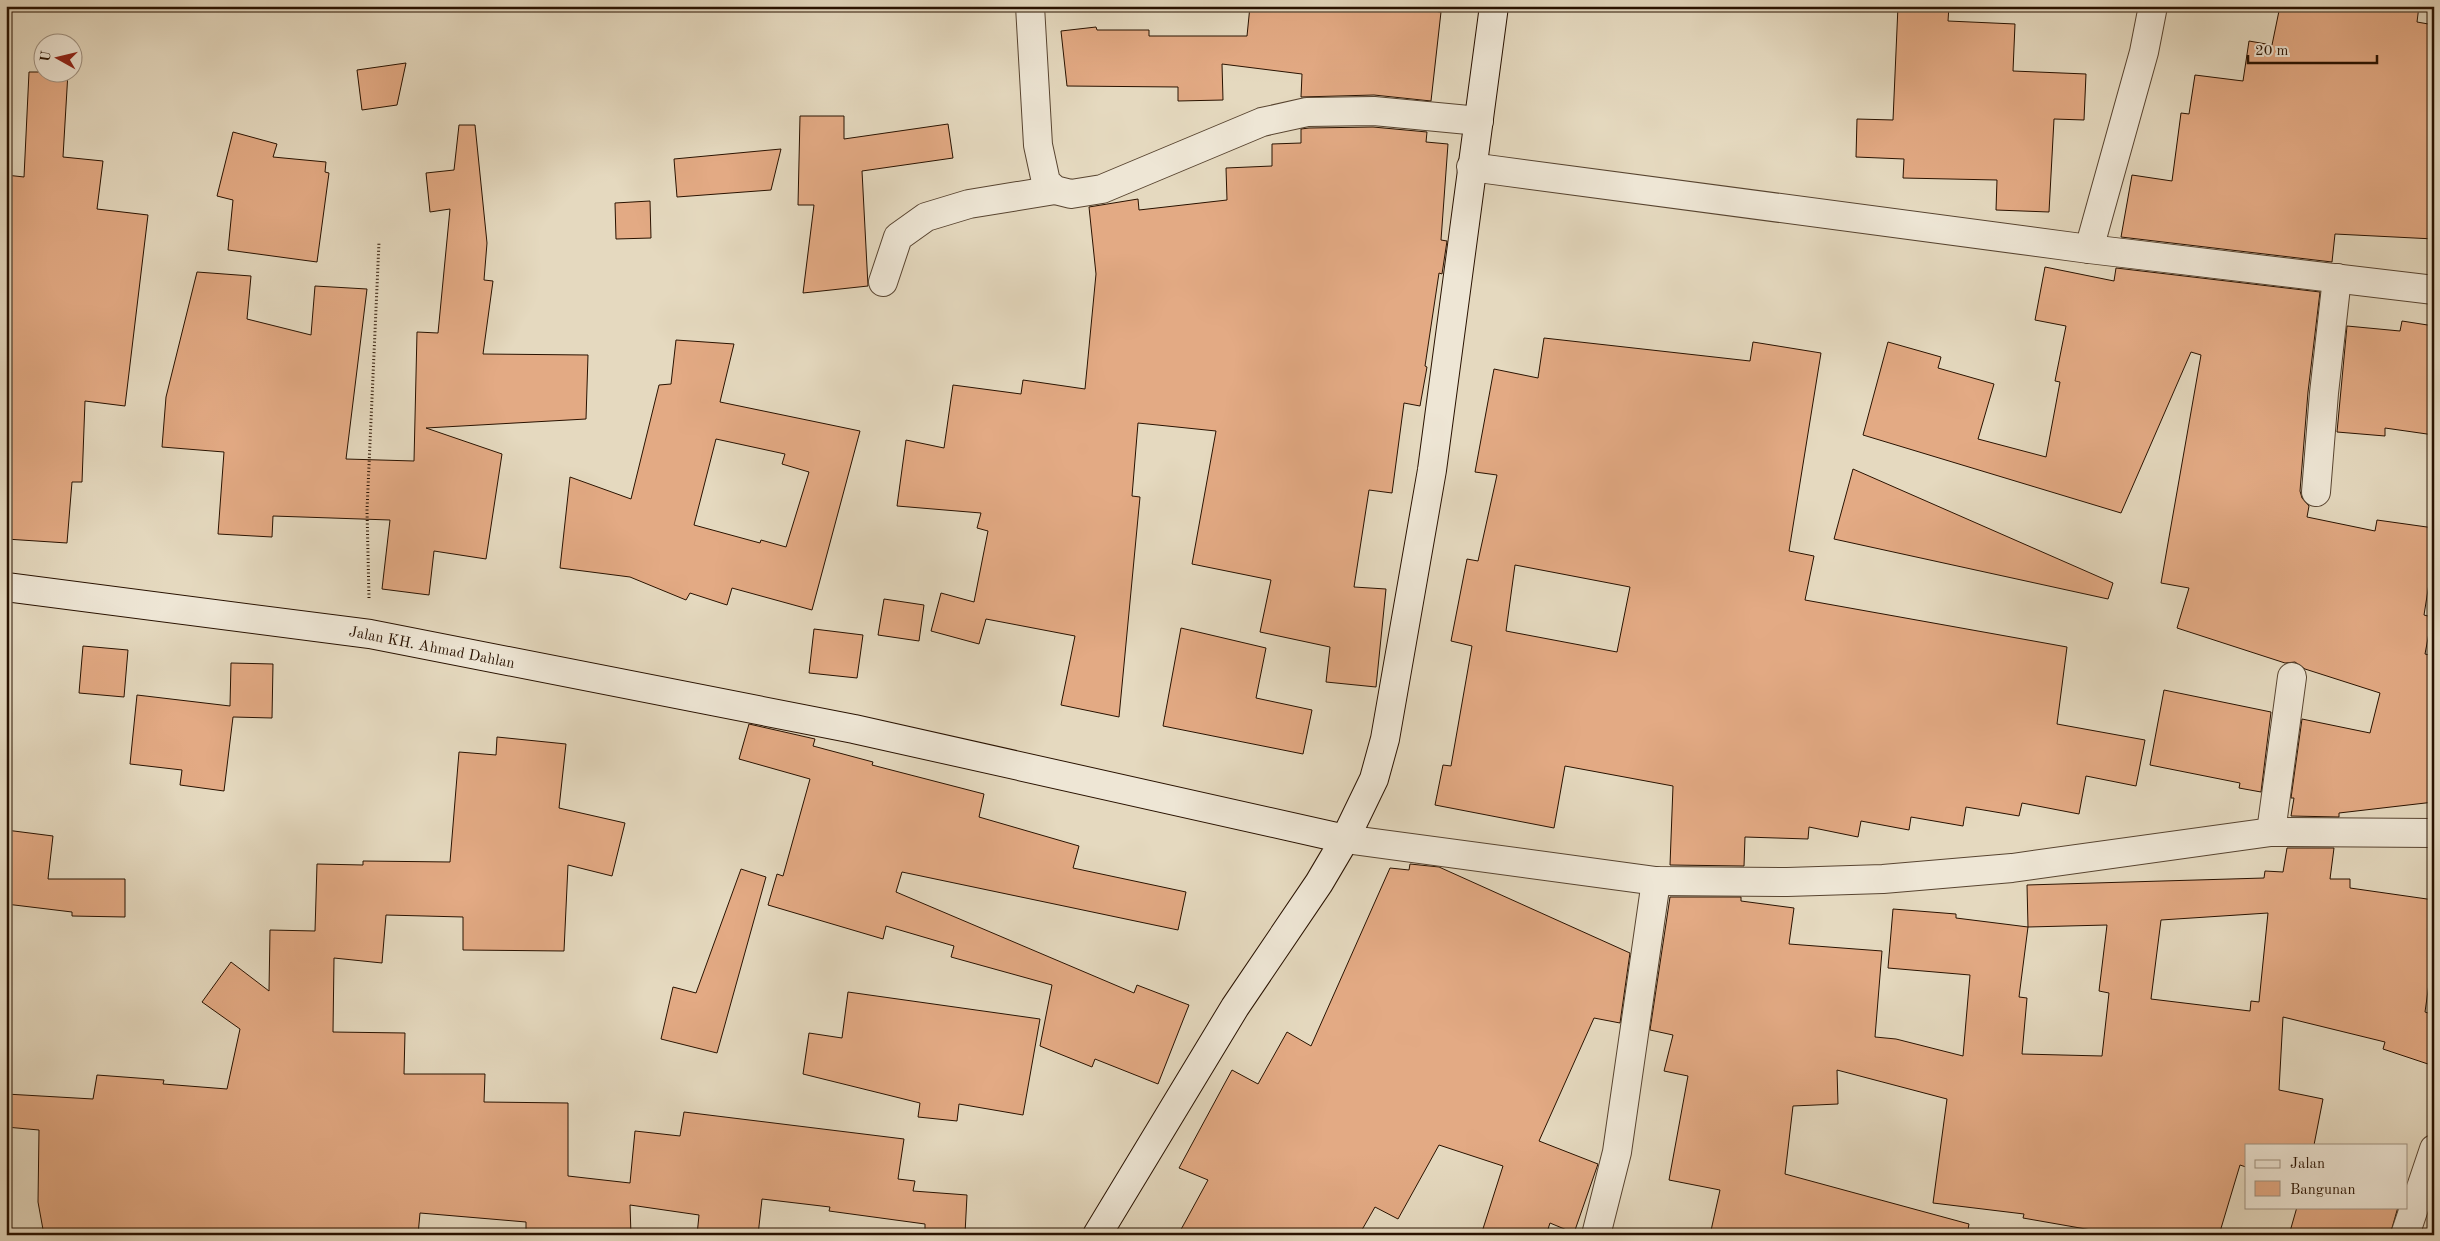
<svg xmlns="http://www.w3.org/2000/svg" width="2440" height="1241" font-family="'Old Standard TT',serif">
  <rect width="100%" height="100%" fill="#e5d9bf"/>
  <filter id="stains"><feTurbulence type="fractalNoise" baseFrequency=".004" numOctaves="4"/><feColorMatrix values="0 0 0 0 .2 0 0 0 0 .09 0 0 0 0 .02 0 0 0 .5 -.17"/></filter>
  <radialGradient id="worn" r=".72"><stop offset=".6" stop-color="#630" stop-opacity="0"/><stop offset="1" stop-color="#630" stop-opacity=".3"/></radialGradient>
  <g fill="#e3aa84" stroke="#291200" fill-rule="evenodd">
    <path d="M1250,6H1394L1441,12L1431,101L1374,95L1301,97L1302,74L1222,64L1223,100L1178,101V87L1067,86L1061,31L1096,27L1097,30H1149V36H1247Z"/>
    <path d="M1898,6H1949L1948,21L2015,24L2013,71L2086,74L2084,120L2054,119L2049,212L1996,210L1997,180L1903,178L1904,159L1856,157L1857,119L1893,120Z"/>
    <path d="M2280,6H2419L2417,22L2434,25V239L2335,234L2332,262L2121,237L2132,175L2172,181L2181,113L2189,114L2195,75L2243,81L2249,41L2272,45Z"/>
    <path d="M406,63L397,105L362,110L357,70Z"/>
    <path d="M29,72H68L63,157L103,161L97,209L148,215L125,406L85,401L82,482H72L67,543L6,539V175L24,177Z"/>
    <path d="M800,116H844V139L948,124L953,158L862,171L868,286L803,293L814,205H798Z"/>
    <path d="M459,125H475L487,243L484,280L493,281L483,354L588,355L586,419L426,428L502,454L486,559L434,551L429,595L382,589L390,520L273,516L272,537L218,534L224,452L162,447L166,397L197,272L251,276L247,319L311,335L315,286L367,289L346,459L414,461L417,332L438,333L450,209L430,212L426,173L454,170Z"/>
    <path d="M1373,127L1427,132L1426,142L1448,144L1441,240L1447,241L1442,274L1439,273L1425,366L1427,367L1420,406L1404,403L1392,493L1369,490L1354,587L1386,589L1376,687L1326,682L1330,647L1260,632L1271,580L1192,564L1216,431L1138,423L1132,496L1140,497L1119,717L1061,705L1075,636L986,619L979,644L931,631L941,593L974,602L988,531L977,528L981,513L897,506L906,440L944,448L953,385L1021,394L1023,380L1085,389L1096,274L1089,207L1138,199L1139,210L1227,200L1226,168L1272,166V144L1301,143V129L1309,128Z"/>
    <path d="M233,132L277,144L273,157L326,162L325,172L329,173L317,262L228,250L233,200L217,196Z"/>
    <path d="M781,149L771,190L677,197L674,159Z"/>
    <path d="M650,201L651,238L616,239L615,203Z"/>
    <path d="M2045,267L2114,281L2116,268L2320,292L2308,392L2300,491L2302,498L2309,506L2307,517L2375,531L2377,520L2434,528V552L2424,615L2432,617L2425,654L2434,656V802L2339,813V817L2291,816L2294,798H2291L2302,719L2370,733L2380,693L2305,669L2295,662L2285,663L2177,628L2189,588L2161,583L2201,355L2191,352L2121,513L1863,435L1888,342L1941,357L1938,368L1994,384L1978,439L2046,457L2060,382L2055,381L2066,326L2035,320Z"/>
    <path d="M2402,321L2434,326V435L2385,428V436L2337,432L2347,326L2400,331Z"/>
    <path d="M1544,338L1750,361L1753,342L1821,353L1789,551L1814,556L1805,600L2067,647L2057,724L2145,740L2136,786L2086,776L2079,814L2022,803L2019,816L1966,807L1963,826L1911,817L1909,830L1861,821L1858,837L1809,827L1808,839L1745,837L1744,866L1670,865L1673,786L1565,766L1554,828L1435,805L1443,765L1451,766L1472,646L1451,641L1467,559L1478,561L1497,475L1475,472L1494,369L1538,378ZM1515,565L1630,587L1617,652L1506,631Z"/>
    <path d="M676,340L734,344L720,402L860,431L812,610L732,588L727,605L690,593L686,600L630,577L560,568L570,477L631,499L659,385L671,384ZM716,439L785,454L782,464L809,472L786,547L761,540L760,543L694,525Z"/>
    <path d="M1853,469L2113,583L2108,599L1834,539Z"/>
    <path d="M884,599L924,605L919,641L878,635Z"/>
    <path d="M1181,628L1266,648L1256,698L1312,710L1303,754L1163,726Z"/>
    <path d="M814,629L863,635L857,678L809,673Z"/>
    <path d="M83,646L128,650L124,697L79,693Z"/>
    <path d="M231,663L273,664L272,718L233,717L224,791L180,785L182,770L130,764L137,695L230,706Z"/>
    <path d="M2164,690L2271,712L2261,792L2239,788L2240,783L2150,765Z"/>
    <path d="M749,724L815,739L813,746L873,762L872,765L984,794L979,817L1079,846L1073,868L1186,892L1178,930L902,872L896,892L1134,993L1137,985L1189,1005L1158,1084L1095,1059L1092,1067L1040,1046L1052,985L951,957L954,946L886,926L883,939L768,905L777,874L783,876L810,779L739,759Z"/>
    <path d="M497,737L566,744L559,808L625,823L612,876L568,865L564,951L463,950V917L386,915L382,963L334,958L333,1032L405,1033L404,1074H485L484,1102L568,1103V1176L630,1183L635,1131L680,1136L684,1112L904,1139L898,1179L915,1181L913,1191L967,1195L965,1234L925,1231V1224L829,1211L830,1207L762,1199L758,1235H697L699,1215L630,1205L631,1235H526V1222L420,1213L418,1235H44L38,1202L39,1130L6,1127V1094L93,1099L97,1075L164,1080L163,1084L227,1089L240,1029L202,1002L231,962L269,991L270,930L315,931L317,864L363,865V861L450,862L459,752L496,755Z"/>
    <path d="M6,830L53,836L48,879H125V917L72,916V912L6,904Z"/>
    <path d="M2287,848H2334L2330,879H2350V888L2434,900V948L2425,1012L2434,1015V1066L2383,1049L2385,1042L2283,1017L2279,1090L2323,1099L2314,1145H2246V1167L2240,1165L2219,1235H2120L2023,1218L2024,1214L1933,1203L1947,1099L1837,1070L1838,1104L1793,1106L1785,1174L1969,1224L1967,1235H1710L1720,1190L1669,1180L1688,1076L1664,1071L1673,1035L1650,1030L1670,897H1741V901L1794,908L1789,944L1882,951L1875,1037L1896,1039L1963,1056L1970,975L1888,968L1893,909L1956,914V918L2028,927L2027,885L2264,878L2265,871L2283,872ZM2268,913L2259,1002L2251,1001L2250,1011L2151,999L2161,920ZM2107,925L2099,991L2109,993L2102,1056L2022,1054L2027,998L2019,997L2028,927Z"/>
    <path d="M1410,864L1439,867L1630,953L1620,1023L1594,1018L1539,1141L1598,1164L1574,1233L1550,1223L1546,1235H1481L1503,1166L1439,1145L1398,1219L1375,1207L1359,1235H1178L1208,1180L1179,1168L1232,1070L1258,1084L1287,1032L1311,1046L1390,868L1409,870Z"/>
    <path d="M741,869L766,877L717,1053L661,1039L673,987L696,993Z"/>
    <path d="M848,992L1040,1019L1023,1115L959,1104L957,1121L918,1117L920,1103L803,1074L809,1033L842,1038Z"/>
    <path d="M2297,1207H2398L2390,1235H2289Z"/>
  </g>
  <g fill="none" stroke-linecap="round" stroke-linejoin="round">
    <g stroke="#584430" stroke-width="30">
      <g id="street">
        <path d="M1030,6L1038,145L1046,182L1055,190L1071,194L1102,189L1262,122L1307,112L1374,111L1479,121"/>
        <path d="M1471,167L2089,249L2434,290"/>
        <path d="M2089,249L2144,52L2153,6"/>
        <path d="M883,282L898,237L926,217L969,204L1055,190"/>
        <path d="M2316,492L2324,393L2337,278"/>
        <path d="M2271,832L2292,677"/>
        <path d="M1345,839L1656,881L1787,882L1883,879L2012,868L2271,832L2434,833"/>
        <path d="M1596,1235L1617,1152L1656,881"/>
        <path d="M2405,1235L2434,1149"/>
      </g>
    </g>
    <g stroke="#291200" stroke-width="30">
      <g id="secondary">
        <path d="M6,587L370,634L854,729L1345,839"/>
        <path d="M1097,1235L1235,1007L1319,883L1345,839L1374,779L1385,739L1432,470L1494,6"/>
      </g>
    </g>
    <path stroke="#291200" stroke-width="3" stroke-dasharray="1 2.5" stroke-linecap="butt" d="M369,598L367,510L379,242"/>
    <use href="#street" stroke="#eee6d5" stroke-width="28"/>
    <use href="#secondary" stroke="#eee6d5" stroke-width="28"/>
  </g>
  <g text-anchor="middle" stroke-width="4.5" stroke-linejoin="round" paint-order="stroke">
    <g font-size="15" fill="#291200" stroke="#eee6d5">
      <text transform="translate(432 647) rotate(11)" y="5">Jalan KH. Ahmad Dahlan</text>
    </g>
  </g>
  <rect width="2440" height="1241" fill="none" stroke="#e5d9bf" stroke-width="25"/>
  <rect x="8" y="8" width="2425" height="1226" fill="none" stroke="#291200" stroke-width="2.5"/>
  <rect x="12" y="12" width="2415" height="1216" fill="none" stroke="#291200"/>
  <rect x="2245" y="1144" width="162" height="65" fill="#eee6d5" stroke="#9f9180"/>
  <rect x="2255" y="1160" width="25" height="8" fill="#eee6d5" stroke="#9f9180"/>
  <text x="2290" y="1168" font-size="15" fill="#291200">Jalan</text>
  <rect x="2255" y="1181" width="25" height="15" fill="#e3aa84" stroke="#9f9180"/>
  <text x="2290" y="1194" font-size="15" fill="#291200">Bangunan</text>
  <g transform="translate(58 58) rotate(278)"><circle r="24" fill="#eee6d5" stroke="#9f9180"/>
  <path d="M0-4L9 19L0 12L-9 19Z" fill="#8f2418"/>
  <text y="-8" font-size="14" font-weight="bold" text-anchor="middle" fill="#291200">U</text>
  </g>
  <path d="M2248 55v8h129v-8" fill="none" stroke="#291200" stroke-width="2.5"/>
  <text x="2255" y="55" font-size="15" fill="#291200" stroke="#eee6d5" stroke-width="4" paint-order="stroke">20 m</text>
  <rect width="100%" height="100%" filter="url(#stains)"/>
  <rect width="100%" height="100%" fill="url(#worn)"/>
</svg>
